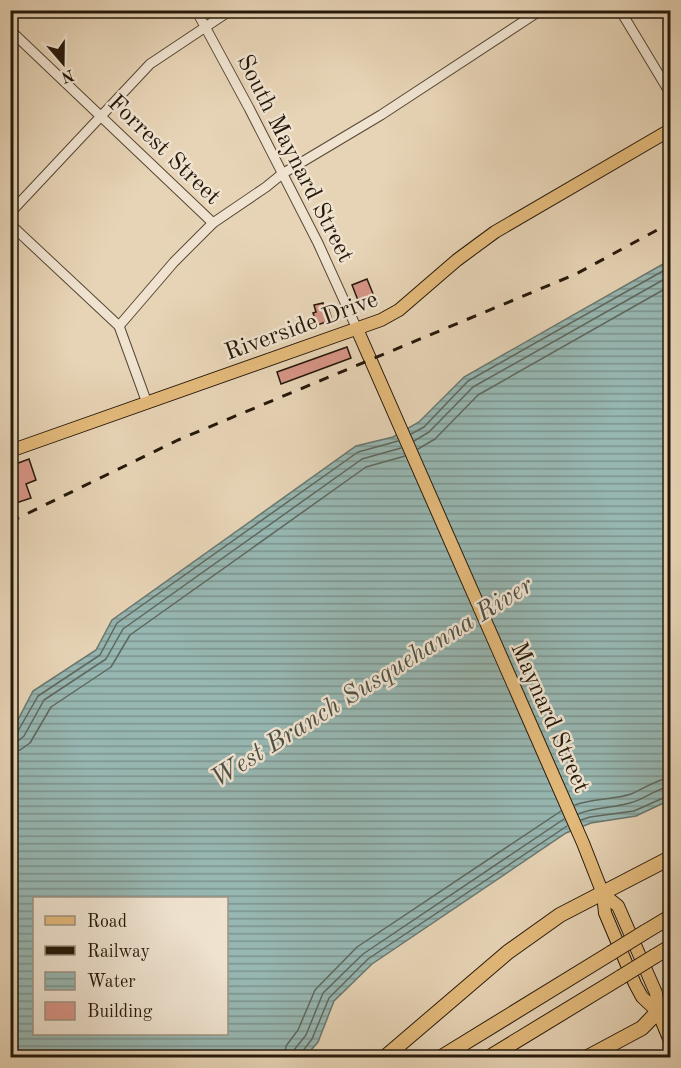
<svg xmlns="http://www.w3.org/2000/svg" width="681" height="1068" font-family="'Old Standard TT',serif">
  <defs>
    <pattern id="water-rules" width="6" height="5" patternUnits="userSpaceOnUse" patternTransform="scale(1.5)"><rect width="6" height="5" fill="#97b7b2"/><path d="M0 2.5h6" fill="none" stroke="#7b948f"/></pattern>
  </defs>
  <rect width="100%" height="100%" fill="#e7d4b6"/>
  <filter id="stains"><feTurbulence type="fractalNoise" baseFrequency=".00333" numOctaves="4"/><feColorMatrix values="0 0 0 0 .2 0 0 0 0 .09 0 0 0 0 .02 0 0 0 .5 -.17"/></filter>
  <radialGradient id="worn" r=".72"><stop offset=".6" stop-color="#630" stop-opacity="0"/><stop offset="1" stop-color="#630" stop-opacity=".3"/></radialGradient>
  <path fill="url(#water-rules)" stroke="#69776f" stroke-width="1.5" fill-rule="evenodd" d="M670,260V800L636,816L591,823L566,833L372,964L334,1001L318,1042L305,1057L11,1058V733L33,691L96,650L112,620L356,446L393,437L419,422L464,377ZM34,898H226V1034H34Z"/>
  <g fill="none" stroke-linecap="round" stroke-linejoin="round">
    <g stroke="#5e685e" stroke-width="1.5">
      <path d="M411,434L424,427L468,381L670,267"/>
      <path d="M414,441L429,432L473,387L670,276"/>
      <path d="M418,449L435,439L478,395L670,286"/>
      <path d="M10,734L18,731L38,696L100,655L117,623L358,452L398,441"/>
      <path d="M10,742L18,741L24,736L44,700L106,659L123,629L362,459L401,448"/>
      <path d="M10,751L20,750L30,743L51,707L111,667L130,635L366,467L405,456"/>
      <path d="M575,805C593,798 613,800 631,794C644,789 656,779 670,778"/>
      <path d="M578,814C595,807 613,808 630,803C644,800 656,788 670,787"/>
      <path d="M581,820L590,817L634,811L670,795"/>
      <path d="M284,1058L286,1046L298,1030L315,990L357,947L561,811"/>
      <path d="M293,1058L294,1050L306,1035L323,993L363,954L564,819"/>
      <path d="M301,1058L302,1052L312,1039L329,998L368,959L567,826"/>
    </g>
  </g>
  <g fill="#d89587" stroke="#25180a" stroke-width="1.5">
    <path d="M367,279L376,301L361,308L352,285Z"/>
    <path d="M323,303L324,308L328,307L332,320L317,325L313,313L316,312L314,305Z"/>
    <path d="M347,347L351,358L281,384L277,372Z"/>
    <path d="M29,459L36,480L26,484L31,498L10,505V466Z"/>
  </g>
  <g fill="none" stroke-linecap="round" stroke-linejoin="round">
    <g stroke="#564735" stroke-width="11">
      <g id="minor">
        <path d="M196,10L249,108L318,243L357,329"/>
        <path d="M620,10L670,93"/>
        <path d="M10,30L213,223"/>
        <path d="M10,213L150,64L231,10"/>
        <path d="M10,224L119,326L147,403"/>
        <path d="M119,326L174,262L213,223L266,187L282,174L381,115L541,10"/>
      </g>
    </g>
    <g stroke="#25180a" stroke-width="14">
      <g id="major">
        <path d="M357,329L583,843L603,894L605,913L635,984L642,997L658,1012"/>
        <path d="M10,451L381,320L399,310L457,260L495,232L670,130"/>
        <path d="M603,894L618,906L656,993L658,1012L670,1041"/>
      </g>
    </g>
    <g stroke="#25180a" stroke-width="16">
      <g id="highway">
        <path d="M645,932L670,917"/>
        <path d="M655,956L670,947"/>
        <path d="M384,1058L508,952L560,915L670,858"/>
        <path d="M440,1058L611,953"/>
        <path d="M488,1058L621,977"/>
        <path d="M586,1058L642,1028L670,999"/>
      </g>
    </g>
    <use href="#minor" stroke="#efe3d0" stroke-width="9"/>
    <use href="#major" stroke="#e4ba7b" stroke-width="12"/>
    <use href="#highway" stroke="#e4ba7b" stroke-width="14"/>
    <path stroke="#25180a" stroke-width="3" stroke-dasharray="10 10" stroke-linecap="butt" d="M10,522L178,440L576,274L670,223"/>
    <g stroke="#25180a" stroke-width="16" stroke-linecap="butt">
      <g id="highway-bridge">
        <path d="M611,953L645,932"/>
        <path d="M621,977L655,956"/>
      </g>
    </g>
    <use href="#highway-bridge" stroke="#e4ba7b" stroke-width="14"/>
  </g>
  <g text-anchor="middle" stroke-width="5" stroke-linejoin="round" paint-order="stroke">
    <g font-size="24" fill="#25180a" stroke="#efe3d0">
      <text transform="translate(165 149) rotate(44)" y="8">Forrest Street</text>
      <text transform="translate(296 158) rotate(63)" y="8">South Maynard Street</text>
      <text transform="translate(301 325) rotate(-20)" y="8">Riverside Drive</text>
      <text transform="translate(551 717) rotate(66)" y="8">Maynard Street</text>
    </g>
    <g font-size="26" font-style="italic" fill="#4d5045" stroke="#efe3d0">
      <text transform="translate(371 681) rotate(-32)" y="9">West Branch Susquehanna River</text>
    </g>
  </g>
  <rect width="681" height="1068" fill="none" stroke="#e7d4b6" stroke-width="36"/>
  <rect x="12" y="12" width="657" height="1044" fill="none" stroke="#25180a" stroke-width="3"/>
  <rect x="18" y="18" width="645" height="1032" fill="none" stroke="#25180a" stroke-width="1.5"/>
  <rect x="33" y="897" width="195" height="138" fill="#efe3d0" stroke="#9e9281" stroke-width="1.5"/>
  <rect x="45" y="916" width="30" height="9" fill="#e4ba7b" stroke="#9e9281" stroke-width="1.5"/>
  <text x="87" y="927" font-size="18" fill="#25180a">Road</text>
  <rect x="45" y="946" width="30" height="9" fill="#25180a" stroke="#9e9281" stroke-width="1.5"/>
  <text x="87" y="957" font-size="18" fill="#25180a">Railway</text>
  <rect x="45" y="972" width="30" height="18" fill="url(#water-rules)" stroke="#9e9281" stroke-width="1.5"/>
  <text x="87" y="987" font-size="18" fill="#25180a">Water</text>
  <rect x="45" y="1002" width="30" height="18" fill="#d89587" stroke="#9e9281" stroke-width="1.5"/>
  <text x="87" y="1017" font-size="18" fill="#25180a">Building</text>
  <g transform="translate(63 63) rotate(160)" stroke="#efe3d0" stroke-width="4.5" paint-order="stroke">
  <path d="M0-4.5L10 22L0 15L-10 22Z" fill="#25180a"/>
  <text y="-9" font-size="16" font-weight="bold" text-anchor="middle" fill="#25180a">N</text>
  </g>
  <rect width="100%" height="100%" filter="url(#stains)"/>
  <rect width="100%" height="100%" fill="url(#worn)"/>
</svg>
